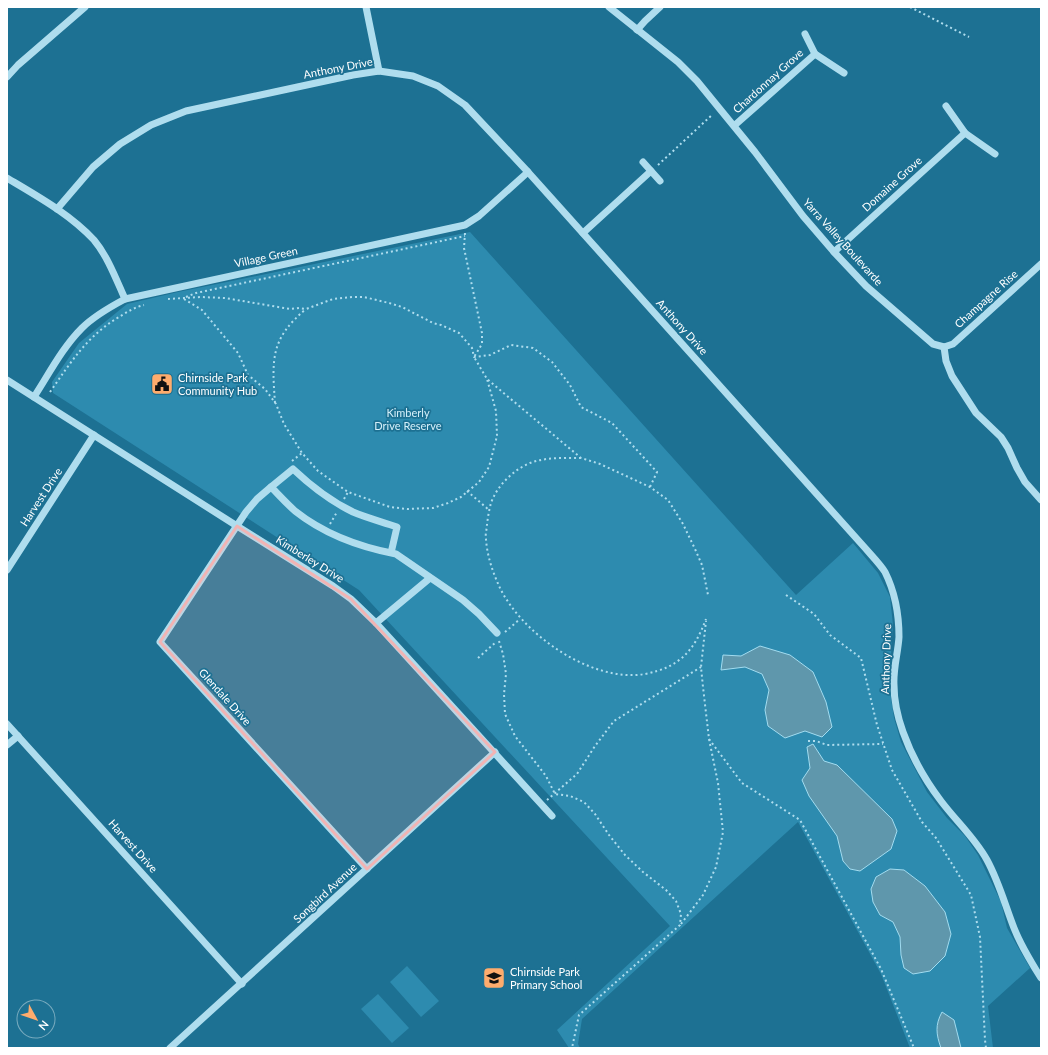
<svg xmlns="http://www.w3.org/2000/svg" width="1048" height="1055" font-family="Lato,sans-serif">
  <rect width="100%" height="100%" fill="#1d7193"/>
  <g fill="#2d8baf">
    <path d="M470,232L796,595L853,543L878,573L890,597L893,625L889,685L894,718L901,742L927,792L947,818L965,836L978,855L1001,902L1007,928L1030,968L988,1006L993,1048H910L881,974L798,822L582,1019L578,1044L580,1048H569L557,1030L670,926L359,590L53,393L52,382L79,343L127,304L178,292Z"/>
    <path d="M407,966L439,1001L421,1017L390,982Z"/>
    <path d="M378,994L409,1028L392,1043L361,1009Z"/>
  </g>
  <g fill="#5f97ac" stroke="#a2dcf0">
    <path d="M760,646L790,655L813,672L826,702L832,727L822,737L805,731L785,738L768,726L765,710L769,690L762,674L745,667L721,670L723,655L741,656Z"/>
    <path d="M813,744L824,761L837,765L892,819L897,831L891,849L860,871L850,869L843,861L837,836L809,796L802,780L810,768L807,747Z"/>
    <path d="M890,869L904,870L925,886L945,912L951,934L945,956L930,971L913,974L904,968L901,955L900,937L893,922L880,915L873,902L871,889L876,877Z"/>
    <path d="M942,1012L954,1020L961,1048H941C936,1034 935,1025 942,1012Z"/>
  </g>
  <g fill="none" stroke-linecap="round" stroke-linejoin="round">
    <g stroke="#afddee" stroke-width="2" stroke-dasharray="2 3" stroke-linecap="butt">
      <path d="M910,7L969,37"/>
      <path d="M658,165L713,114"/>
      <path d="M465,233L464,248L482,333V344L474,357L487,379L581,458L600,464L650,487L668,500L683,524L695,549L702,565L708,595"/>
      <path d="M186,297L196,293L465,236"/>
      <path d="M168,299L200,297L225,298L290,309L299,308L306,309L333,299L352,297H364L389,303L402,307L433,323L441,325L459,333L472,348L474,357L490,355L511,345L533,348L552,362L570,385L581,407L612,423L657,472L650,487"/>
      <path d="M184,299L202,310L238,353L248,375L265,389L276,404L284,424L302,453L318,471L348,492L390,507L407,509L433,508L448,503L461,497L479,482L489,467L497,436L496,411L487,379"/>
      <path d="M50,392C71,362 87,336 119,317C127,312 135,307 144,305"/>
      <path d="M275,403C272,360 270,339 306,309"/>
      <path d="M581,458C564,458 546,457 530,463C513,470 497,486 491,503C489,510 488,517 487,524C487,529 485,534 486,539C487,556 493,573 500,588C523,635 592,683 645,674C680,667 694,651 706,619"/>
      <path d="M292,461L302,453"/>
      <path d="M467,491L489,510"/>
      <path d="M344,499L348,492"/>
      <path d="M330,524L337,512"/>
      <path d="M786,595L814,614L830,635L861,658L877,725L892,770L922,822L936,838L971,895L980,937L985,1040L986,1048"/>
      <path d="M505,632L520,619"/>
      <path d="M499,641L503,654L506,674L504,694L505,714L515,736L546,776L555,794L570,796L584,802L595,814L609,835L625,855L643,872L666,890L676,901L681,914L680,925L579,1015L572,1048"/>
      <path d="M478,658L496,642"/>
      <path d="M709,739L742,783L800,820L881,969L914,1048"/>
      <path d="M808,741H816L827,745L883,744"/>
      <path d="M547,800L577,774L595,746L614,721L701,667"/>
      <path d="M681,924L703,895L716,867L723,832L718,783L709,739L703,687L701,667L706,621"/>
    </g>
    <g stroke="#afddee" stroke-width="7">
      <path d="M366,7L379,71"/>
      <path d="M609,7L678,62L697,81L755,152L803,216L834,252L866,286L933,344L944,347L946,361L952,376L976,413L1001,437L1008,448L1017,468L1025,482L1041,500"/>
      <path d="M637,30L645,21L660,7"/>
      <path d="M805,34L815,54L844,73"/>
      <path d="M7,77L18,65L85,7"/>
      <path d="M946,106L965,133L995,154"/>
      <path d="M735,125L815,54"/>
      <path d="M643,162L660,181"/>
      <path d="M7,178C37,196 70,214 94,240C108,257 116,279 125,299"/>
      <path d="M57,209L93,167L120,144L151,125L186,111L353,75L379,71L413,76L438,86L465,105L528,172L866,549C872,556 880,564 885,572C895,592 899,615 899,637C898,653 893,669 894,685C894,700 898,718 903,732C912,757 925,780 941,801C956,821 975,838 987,860C999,882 1005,905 1014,928C1021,946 1031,962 1041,978"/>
      <path d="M583,233L651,171"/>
      <path d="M834,252L965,133"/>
      <path d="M944,347L953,344L1041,264"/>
      <path d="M7,380L237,526L333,586L351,599L376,623L552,816"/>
      <path d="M34,397C49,374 62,348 82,328C94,316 110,307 125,299L465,225L479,216L528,172"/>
      <path d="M271,487L257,499L246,512L160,642L367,869"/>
      <path d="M391,553L397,527C383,522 367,518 353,512C330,501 311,486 293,469L271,487C279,495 286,503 295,511C324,534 359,547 396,554L463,600L479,614L497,633"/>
      <path d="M7,570L94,435"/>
      <path d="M376,623L430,578"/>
      <path d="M7,724L242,984"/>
      <path d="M7,745L18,736"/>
      <path d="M170,1048L495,752"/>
    </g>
  </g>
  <path fill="#f1b4b4" fill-opacity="0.2" stroke="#f1b4b4" stroke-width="3" stroke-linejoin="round" d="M237,526L351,599L495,752L367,869L160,642Z"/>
  <defs>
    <g id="civic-square" transform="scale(1.15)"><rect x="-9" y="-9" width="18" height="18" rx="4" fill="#feac6d" stroke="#1d7193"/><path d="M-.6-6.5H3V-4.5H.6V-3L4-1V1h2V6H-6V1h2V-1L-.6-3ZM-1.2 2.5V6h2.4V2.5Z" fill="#111"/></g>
    <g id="school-square" transform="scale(1.15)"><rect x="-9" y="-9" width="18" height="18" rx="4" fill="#feac6d" stroke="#1d7193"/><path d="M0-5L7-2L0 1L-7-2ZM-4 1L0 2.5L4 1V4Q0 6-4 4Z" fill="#111"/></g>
  </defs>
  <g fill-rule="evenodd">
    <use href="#civic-square" x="162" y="384"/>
    <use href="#school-square" x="494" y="978"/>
  </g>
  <g text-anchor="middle" stroke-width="3.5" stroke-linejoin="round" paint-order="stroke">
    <g font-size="11" fill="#fff" stroke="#1d7193">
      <text transform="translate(338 68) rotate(-11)" y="4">Anthony Drive</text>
      <text transform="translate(768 81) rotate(-42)" y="4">Chardonnay Grove</text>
      <text transform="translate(892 184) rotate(-42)" y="4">Domaine Grove</text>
      <text transform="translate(843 242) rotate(48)" y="4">Yarra Valley Boulevarde</text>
      <text transform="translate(266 257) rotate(-12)" y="4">Village Green</text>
      <text transform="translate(986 299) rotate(-42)" y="4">Champagne Rise</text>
      <text transform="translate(682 327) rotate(48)" y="4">Anthony Drive</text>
      <text transform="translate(41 497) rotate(-57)" y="4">Harvest Drive</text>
      <text transform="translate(310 559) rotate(32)" y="4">Kimberley Drive</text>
      <text transform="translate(886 659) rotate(-88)" y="4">Anthony Drive</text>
      <text transform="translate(225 697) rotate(48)" y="4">Glendale Drive</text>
      <text transform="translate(133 846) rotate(48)" y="4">Harvest Drive</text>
      <text transform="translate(325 893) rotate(-43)" y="4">Songbird Avenue</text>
    </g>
    <g font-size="11" fill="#fff" stroke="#1d7193" text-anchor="start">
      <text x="178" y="382">Chirnside Park<tspan x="178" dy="13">Community Hub</tspan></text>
      <text x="510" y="976">Chirnside Park<tspan x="510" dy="13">Primary School</tspan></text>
    </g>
    <g font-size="11" fill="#d5f0fa" stroke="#1d7193">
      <text x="408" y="417">Kimberly<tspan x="408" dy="13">Drive Reserve</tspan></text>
    </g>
  </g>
  <rect width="1048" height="1055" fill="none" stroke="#ffffff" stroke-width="16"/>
  <g transform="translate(36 1019) rotate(130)"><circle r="19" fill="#1d7193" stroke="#77aabe"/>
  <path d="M0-3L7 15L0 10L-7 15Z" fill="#feac6d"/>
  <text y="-6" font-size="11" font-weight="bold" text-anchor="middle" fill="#ffffff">N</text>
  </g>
</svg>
